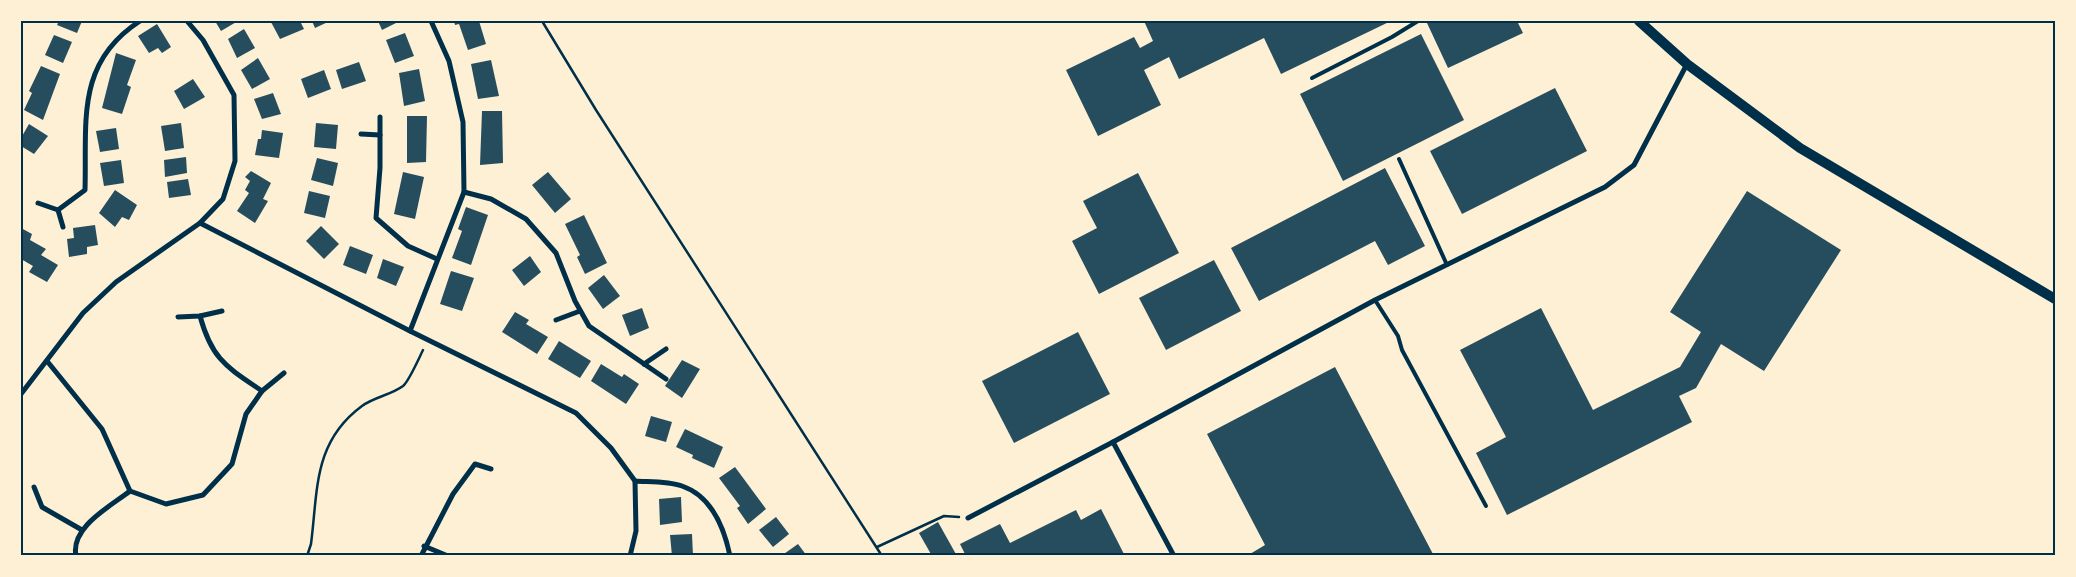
<svg xmlns="http://www.w3.org/2000/svg" width="2076" height="577" font-family="'Source Sans 3',sans-serif">
  <rect width="100%" height="100%" fill="#fdf0d5"/>
  <g fill="#264d5e">
    <path d="M59,21H82L77,33L57,25Z"/>
    <path d="M215,21H238L221,31Z"/>
    <path d="M274,21H300L304,29L280,39L271,22Z"/>
    <path d="M312,21H330L315,28Z"/>
    <path d="M378,21H400L382,30Z"/>
    <path d="M454,21H479L486,44L468,50L459,24L455,25Z"/>
    <path d="M1144,21H1391L1281,74L1264,38L1179,79L1169,57L1144,70L1161,105L1098,136L1066,70L1134,37L1140,48L1153,41Z"/>
    <path d="M1431,21H1517L1523,33L1448,68L1427,23Z"/>
    <path d="M157,24L171,47L162,53L158,48L149,53L138,36Z"/>
    <path d="M244,29L255,48L237,58L228,39Z"/>
    <path d="M405,33L414,56L395,63L386,40Z"/>
    <path d="M1421,34L1464,120L1343,181L1300,94Z"/>
    <path d="M54,35L72,42L63,63L45,55Z"/>
    <path d="M116,53L136,60L127,85L131,87L122,114L102,108Z"/>
    <path d="M258,58L270,79L252,89L241,70Z"/>
    <path d="M491,60L499,96L478,99L471,64Z"/>
    <path d="M359,62L366,81L342,89L336,70Z"/>
    <path d="M41,66L60,74L43,120L24,110L32,93L29,91Z"/>
    <path d="M419,69L425,101L404,106L399,73Z"/>
    <path d="M324,70L331,89L308,98L301,79Z"/>
    <path d="M193,79L205,97L184,109L174,91Z"/>
    <path d="M1555,88L1587,151L1462,214L1430,151Z"/>
    <path d="M273,93L281,114L262,119L254,99Z"/>
    <path d="M482,111H502L503,163L480,165Z"/>
    <path d="M407,116H427L426,162L407,163Z"/>
    <path d="M181,123L184,148L165,151L161,126Z"/>
    <path d="M316,123L338,125L336,149L314,147Z"/>
    <path d="M29,124L48,136L34,154L21,146V138Z"/>
    <path d="M116,128L119,149L100,152L96,131Z"/>
    <path d="M262,130L283,133L279,158L255,155L258,139H261Z"/>
    <path d="M186,157L187,173L165,177L164,160Z"/>
    <path d="M317,158L338,163L333,186L311,180Z"/>
    <path d="M121,160L124,183L104,186L100,163Z"/>
    <path d="M1385,168L1425,246L1388,265L1375,241L1259,301L1231,248Z"/>
    <path d="M251,171L271,183L263,199L268,201L255,223L237,211L249,193L245,190L250,181L245,177Z"/>
    <path d="M403,172L424,177L415,219L394,214Z"/>
    <path d="M548,172L571,199L555,213L532,185Z"/>
    <path d="M1138,173L1179,253L1099,294L1072,241L1097,228L1083,201Z"/>
    <path d="M188,179L191,195L169,198L167,182Z"/>
    <path d="M115,190L137,205L129,220L122,217L115,227L99,213Z"/>
    <path d="M309,191L330,196L325,218L304,213Z"/>
    <path d="M1747,191L1841,250L1764,371L1721,344L1696,388L1679,396L1692,422L1507,515L1476,453L1506,437L1460,350L1541,308L1593,410L1680,367L1701,332L1670,312Z"/>
    <path d="M466,207L488,215L471,265L452,258L462,231L458,229Z"/>
    <path d="M584,215L607,263L585,274L577,257L580,255L565,224Z"/>
    <path d="M95,225L98,245L87,247V254L69,257L67,239L74,238L73,228Z"/>
    <path d="M321,226L339,244L324,259L306,241Z"/>
    <path d="M21,228L32,234L30,240L46,249L41,255L58,265L47,282L29,272L33,266L21,259Z"/>
    <path d="M350,246L373,255L366,274L343,265Z"/>
    <path d="M530,256L541,272L524,286L512,270Z"/>
    <path d="M383,259L404,267L396,286L377,278Z"/>
    <path d="M1214,260L1241,311L1166,350L1139,298Z"/>
    <path d="M451,271L474,278L462,311L440,304Z"/>
    <path d="M604,275L620,296L603,309L588,288Z"/>
    <path d="M642,308L649,328L630,336L622,315Z"/>
    <path d="M515,312L529,320L526,324L548,337L537,354L502,332Z"/>
    <path d="M1078,332L1110,394L1014,443L982,381Z"/>
    <path d="M559,341L591,361L580,378L548,359Z"/>
    <path d="M682,360L700,369L682,398L665,386Z"/>
    <path d="M601,364L622,377L624,374L639,384L626,404L591,381Z"/>
    <path d="M1335,367L1434,556H1251L1250,554L1265,545L1207,434Z"/>
    <path d="M651,416L672,422L666,442L645,436Z"/>
    <path d="M685,429L723,447L714,468L692,458L693,455L676,447Z"/>
    <path d="M735,467L766,509L748,524L737,508L740,506L719,478Z"/>
    <path d="M681,497L682,522L660,525L659,499Z"/>
    <path d="M1101,509L1125,556H966L960,544L1000,524L1010,543L1076,510L1081,520Z"/>
    <path d="M776,517L789,534L773,547L759,530Z"/>
    <path d="M938,522L957,556H932L919,533Z"/>
    <path d="M692,534L693,556H672L670,535Z"/>
    <path d="M798,544L807,556H781Z"/>
  </g>
  <g fill="none" stroke-linecap="round" stroke-linejoin="round">
    <g stroke="#003049" stroke-width="2.5">
      <path d="M542,21L596,110L882,556"/>
      <path d="M877,547L944,516L959,517"/>
      <path d="M307,556L311,544C318,490 313,442 362,406C374,397 391,395 403,386C409,381 419,358 423,350"/>
    </g>
    <g stroke="#003049" stroke-width="4">
      <path d="M1312,78L1392,37L1418,21"/>
      <path d="M1399,159L1447,265"/>
      <path d="M1375,300L1398,336L1402,350L1486,506"/>
    </g>
    <g stroke="#003049" stroke-width="5">
      <path d="M380,117V168L376,218L408,246L437,259"/>
      <path d="M361,134L380,135"/>
      <path d="M464,192L491,199L526,219L556,253L575,301L589,326L666,379"/>
      <path d="M38,203L58,210L63,227"/>
      <path d="M58,210L85,190C87,122 75,63 140,21"/>
      <path d="M200,223L410,331L576,413L611,448L635,481L636,531L630,556"/>
      <path d="M200,316C212,360 227,367 262,391"/>
      <path d="M178,317L200,316L222,311"/>
      <path d="M556,320L580,311"/>
      <path d="M410,331L464,192L463,122L449,61L431,21"/>
      <path d="M47,361L102,429L130,491L166,504L203,495L232,464L246,414L262,391L284,373"/>
      <path d="M644,364L666,349"/>
      <path d="M21,394L83,313L116,282L200,223L223,199L235,161L234,95L203,40L187,21"/>
      <path d="M635,481C649,482 668,481 682,486C711,496 724,527 730,556"/>
      <path d="M34,487L42,507L82,530"/>
      <path d="M968,518L1113,442"/>
      <path d="M424,546L448,556"/>
      <path d="M76,556C70,527 111,506 130,491"/>
      <path d="M421,556L453,494L475,464L491,469"/>
      <path d="M1174,556L1113,442L1375,300L1605,187L1634,165L1687,64"/>
    </g>
    <path stroke="#003049" stroke-width="10" d="M1639,21L1687,64L1800,148L2055,299"/>
  </g>
  <rect width="2076" height="577" fill="none" stroke="#fdf0d5" stroke-width="45"/>
  <rect x="22" y="22" width="2032" height="532" fill="none" stroke="#003049" stroke-width="2"/>
</svg>
